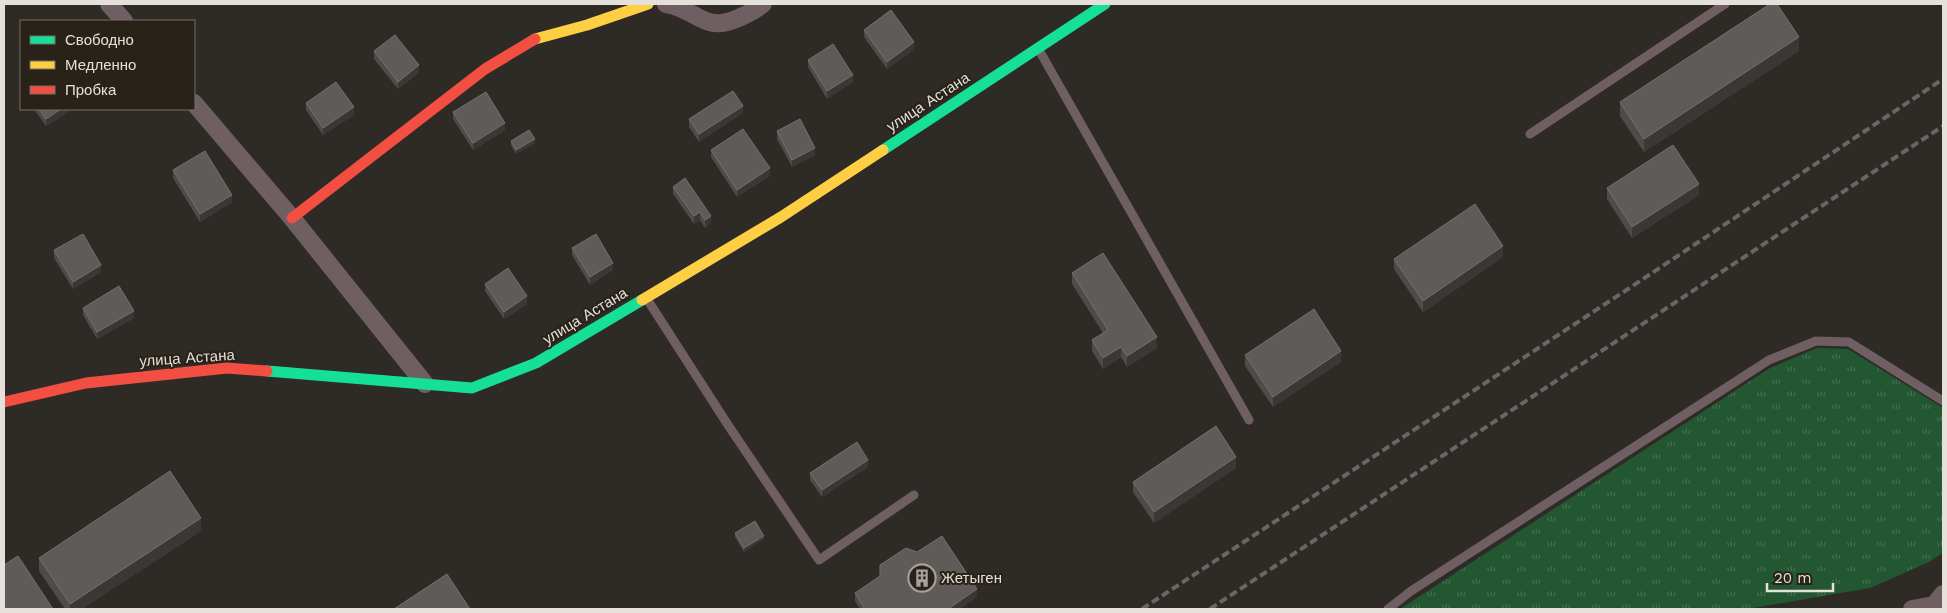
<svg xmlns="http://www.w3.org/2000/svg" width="1947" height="613" font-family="'Work Sans',sans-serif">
  <defs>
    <pattern id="grass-tufts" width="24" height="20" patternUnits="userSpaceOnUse" patternTransform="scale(1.25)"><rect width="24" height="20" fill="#235732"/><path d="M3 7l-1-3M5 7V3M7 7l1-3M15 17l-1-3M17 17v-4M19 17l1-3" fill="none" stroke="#436f4f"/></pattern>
  </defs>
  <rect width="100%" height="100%" fill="#2e2a26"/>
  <path fill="url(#grass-tufts)" d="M1817,348L1848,349L1943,408V553L1929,562L1870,588L1747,609H1400L1770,368Z"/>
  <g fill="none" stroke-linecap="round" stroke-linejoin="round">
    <g stroke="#6f5e62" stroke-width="9">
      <path d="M1039,50L1249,420"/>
      <path d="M1530,134L1725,4"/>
      <path d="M647,299L728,425L819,560L914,495"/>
      <path d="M1388,609L1411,591L1769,360L1816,341L1849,342L1943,401"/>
    </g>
    <g stroke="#6f5e62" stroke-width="18">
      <path d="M109,4L124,21"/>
      <path d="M666,4C695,8 704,33 736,19C746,15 754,11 763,4"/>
      <path d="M194,103L292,218L425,384"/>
      <path d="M1912,609L1934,605L1943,594"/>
    </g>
    <g stroke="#16e098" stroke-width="11">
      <path d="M883,150L1105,4"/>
      <path d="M267,371L472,388L536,363L642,300"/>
    </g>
    <g stroke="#ffcf43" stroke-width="11">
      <path d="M535,39L587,25L648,4"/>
      <path d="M642,300L781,217L883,150"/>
    </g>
    <g stroke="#f24e42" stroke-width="11">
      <path d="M292,218L485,69L535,39"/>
      <path d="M4,402L86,383L227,368L267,371"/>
    </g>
    <g stroke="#6d6463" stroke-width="4" stroke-dasharray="8 4" stroke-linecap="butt">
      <path d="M1142,609L1628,289L1943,79"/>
      <path d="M1210,609L1943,126"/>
    </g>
  </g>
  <g fill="#4f4b48">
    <path d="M864,30L914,50L887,69L864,37Z"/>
    <path d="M374,51L419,73L398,89L374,59Z"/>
    <path d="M1799,51L1644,152L1620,116V102Z"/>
    <path d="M808,60L853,82L827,99L808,67Z"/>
    <path d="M306,103L354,115L323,135L306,110Z"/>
    <path d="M34,109H73L46,126Z"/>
    <path d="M453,112L505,130L473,150L453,119Z"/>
    <path d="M743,113L699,142L689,127V119Z"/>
    <path d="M777,131L815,155L792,167L777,139Z"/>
    <path d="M511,141L535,143L516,154L511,145Z"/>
    <path d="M711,150L770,176L737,197L711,157Z"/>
    <path d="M173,170L232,202L200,222L173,178Z"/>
    <path d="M673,187L711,223L705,228L700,220L694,224L673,194Z"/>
    <path d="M1607,188L1699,195L1632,238L1607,199Z"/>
    <path d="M572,248L613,270L590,285L572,255Z"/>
    <path d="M54,250L101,272L73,289L54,258Z"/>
    <path d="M1503,257L1423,312L1394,269V259Z"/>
    <path d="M1072,273L1157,348L1127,367L1121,357L1103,369L1092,351V340L1103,333L1072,284Z"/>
    <path d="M485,284L527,304L504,319L485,291Z"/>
    <path d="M83,308L134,318L97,339L83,315Z"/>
    <path d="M1245,355L1341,362L1273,407L1245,366Z"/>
    <path d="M868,467L822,497L810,480V473Z"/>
    <path d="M1236,468L1154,523L1133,492V482Z"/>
    <path d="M201,531L82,609H65L39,571V558Z"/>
    <path d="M735,533L764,539L744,552L735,537Z"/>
    <path d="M855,593L977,597L959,609H860L855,601Z"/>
  </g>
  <g fill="#3b3734">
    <path d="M1799,37V51L1644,152V139Z"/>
    <path d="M914,42V50L887,69V62Z"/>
    <path d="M419,65V73L398,89V82Z"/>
    <path d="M853,75V82L827,99V91Z"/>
    <path d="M743,106V113L699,142V134Z"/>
    <path d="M354,107V115L323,135V128Z"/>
    <path d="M61,109H73L46,126V119Z"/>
    <path d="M505,123V130L473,150V143Z"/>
    <path d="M535,139V143L516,154V150Z"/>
    <path d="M815,148V155L792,167V160Z"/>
    <path d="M770,168V176L737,197V190Z"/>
    <path d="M1699,184V195L1632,238V227Z"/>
    <path d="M232,195V202L200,222V214Z"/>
    <path d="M700,212V220L694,224V216Z"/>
    <path d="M711,216V223L705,228V220Z"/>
    <path d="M1503,246V257L1423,312V301Z"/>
    <path d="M613,263V270L590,285V277Z"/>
    <path d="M101,265V272L73,289V282Z"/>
    <path d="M527,296V304L504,319V312Z"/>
    <path d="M134,311V318L97,339V332Z"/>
    <path d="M1157,337V348L1127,367V356Z"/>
    <path d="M1121,347V357L1103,369V358Z"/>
    <path d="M1341,351V362L1273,407V397Z"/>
    <path d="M1236,457V468L1154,523V512Z"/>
    <path d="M868,460V467L822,497V490Z"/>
    <path d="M201,518V531L82,609H70V604Z"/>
    <path d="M764,536V539L744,552V548Z"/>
    <path d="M977,589V597L959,609H948Z"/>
  </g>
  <g fill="#5f5b58" stroke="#74706c">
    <path d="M1770,4H1777L1799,37L1644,139L1620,102Z"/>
    <path d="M891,10L914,42L887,62L864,30Z"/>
    <path d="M395,35L419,65L398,82L374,51Z"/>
    <path d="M833,44L853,75L827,91L808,60Z"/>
    <path d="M336,82L354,107L323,128L306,103Z"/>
    <path d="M733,91L743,106L699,134L689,119Z"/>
    <path d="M486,92L505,123L473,143L453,112Z"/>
    <path d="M39,109H61L46,119Z"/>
    <path d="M800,119L815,148L792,160L777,131Z"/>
    <path d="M743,129L770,168L737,190L711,150Z"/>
    <path d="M529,130L535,139L516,150L511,141Z"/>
    <path d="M1673,145L1699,184L1632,227L1607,188Z"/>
    <path d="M205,151L232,195L200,214L173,170Z"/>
    <path d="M685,178L711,216L705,220L700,212L694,216L673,187Z"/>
    <path d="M1475,204L1503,246L1423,301L1394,259Z"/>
    <path d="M83,234L101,265L73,282L54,250Z"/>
    <path d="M596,234L613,263L590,277L572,248Z"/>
    <path d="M1103,253L1157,337L1127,356L1121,347L1103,358L1092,340L1108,330L1072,273Z"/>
    <path d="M508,268L527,296L504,312L485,284Z"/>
    <path d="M119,286L134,311L97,332L83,308Z"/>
    <path d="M1314,309L1341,351L1273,397L1245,355Z"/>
    <path d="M1216,426L1236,457L1154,512L1133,482Z"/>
    <path d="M857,442L868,460L822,490L810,473Z"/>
    <path d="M170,471L201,518L70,604L39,558Z"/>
    <path d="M755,521L764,536L744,548L735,533Z"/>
    <path d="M942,536L977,589L948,609H865L855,593L880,576V565L906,548L917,552Z"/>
    <path d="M18,556L53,609H4V565Z"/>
    <path d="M447,574L470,609H394Z"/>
  </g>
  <defs>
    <g id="building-ring" transform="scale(1.4375)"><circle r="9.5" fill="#282219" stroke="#a5a09b" stroke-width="1.5"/><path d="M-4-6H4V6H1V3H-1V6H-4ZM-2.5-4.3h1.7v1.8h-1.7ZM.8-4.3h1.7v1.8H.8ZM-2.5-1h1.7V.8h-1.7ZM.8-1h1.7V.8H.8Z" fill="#a5a09b"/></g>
  </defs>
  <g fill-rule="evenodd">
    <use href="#building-ring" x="922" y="578"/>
  </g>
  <g text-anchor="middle" stroke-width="4" stroke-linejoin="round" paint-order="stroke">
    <g font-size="15" fill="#e5e0da" stroke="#282219">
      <text transform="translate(928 102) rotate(-33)" y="5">улица Астана</text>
      <text transform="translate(585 316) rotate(-31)" y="5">улица Астана</text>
      <text transform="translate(187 358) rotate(-4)" y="5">улица Астана</text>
    </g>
    <g font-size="15" fill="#e5e0da" stroke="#282219" text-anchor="start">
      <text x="941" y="583">Жетыген</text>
    </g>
  </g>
  <rect width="1947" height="613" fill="none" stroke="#e5e0da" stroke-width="10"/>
  <rect x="20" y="20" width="175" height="90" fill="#282219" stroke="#746e66"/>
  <rect x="30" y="36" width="25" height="8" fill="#16e098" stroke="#746e66"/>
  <text x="65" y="45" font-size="15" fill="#e5e0da">Свободно</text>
  <rect x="30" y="61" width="25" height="8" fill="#ffcf43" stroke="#746e66"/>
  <text x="65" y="70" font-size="15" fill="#e5e0da">Медленно</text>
  <rect x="30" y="86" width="25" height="8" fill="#f24e42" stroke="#746e66"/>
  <text x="65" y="95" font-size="15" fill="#e5e0da">Пробка</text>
  <path d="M1767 583v8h66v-8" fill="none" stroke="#e5e0da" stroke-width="2.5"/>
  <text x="1774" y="583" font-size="15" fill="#e5e0da" stroke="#282219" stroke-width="4" paint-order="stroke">20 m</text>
</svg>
